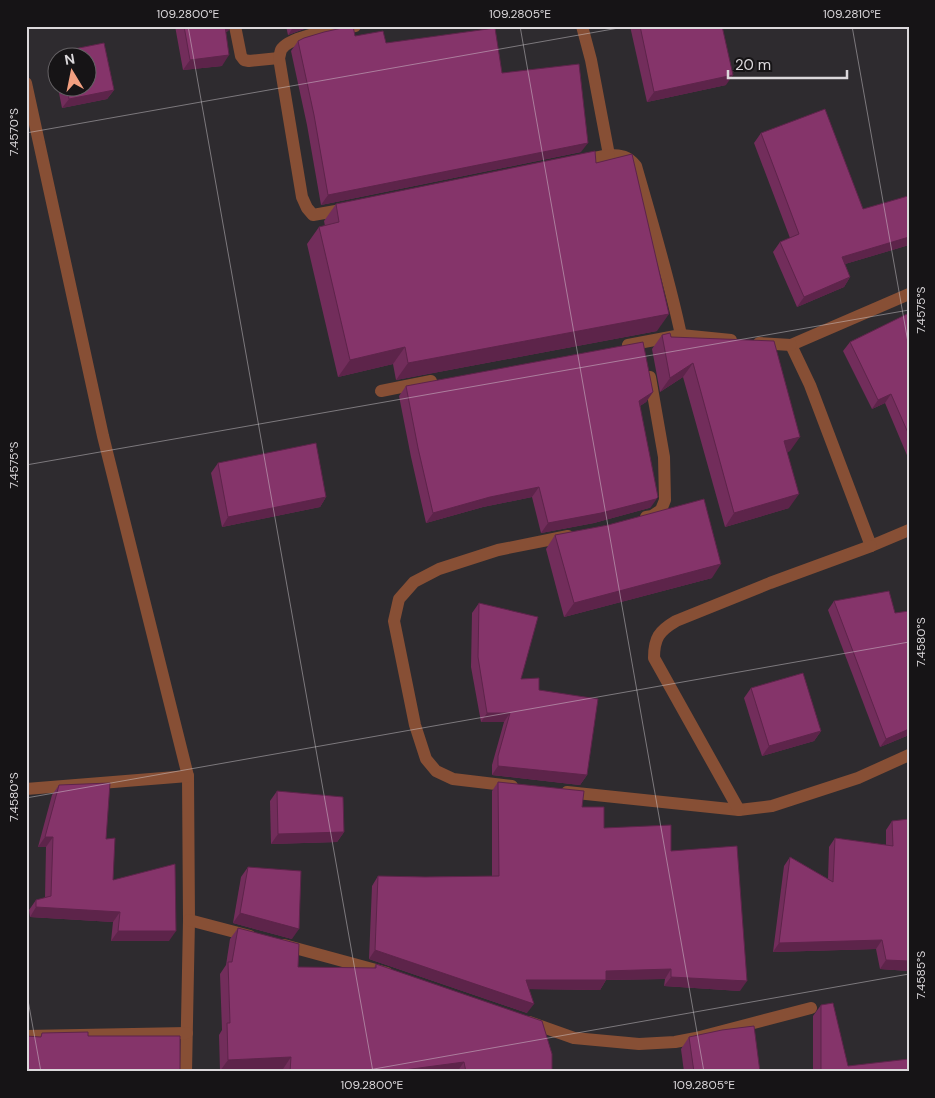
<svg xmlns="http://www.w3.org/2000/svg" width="935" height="1098" font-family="'DM Sans',sans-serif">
  <rect width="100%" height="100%" fill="#2e2b2f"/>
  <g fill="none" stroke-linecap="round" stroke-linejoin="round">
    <g stroke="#874f35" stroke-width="12">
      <path d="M235,26L241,56L244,60L249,61L279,58"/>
      <path d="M582,26L591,60L609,155C621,155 628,156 636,166C652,222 669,278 681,335"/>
      <path d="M26,83L103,436L188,776L189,920L186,1072"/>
      <path d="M580,161L609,155"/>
      <path d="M347,209L313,215L307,208L302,197L279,58C280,55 280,53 281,50C288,36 339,29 355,26"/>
      <path d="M909,294L791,345L810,385L871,546L909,530"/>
      <path d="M759,343L791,345"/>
      <path d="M628,345L681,335L731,340"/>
      <path d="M381,391L431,381"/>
      <path d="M646,517L652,516L661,510L665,500L664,457L650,377"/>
      <path d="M512,786L453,779L436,771L426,759L415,725L394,621L399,599L414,582L439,569L498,550L568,536"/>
      <path d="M26,789L188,776"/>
      <path d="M567,792L739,810L772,806L858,778L909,755"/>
      <path d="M739,810L654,658C654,638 659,631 676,621L770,583L871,546"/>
      <path d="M189,920L250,936"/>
      <path d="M284,945L387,973"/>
      <path d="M529,1022L574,1038L639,1044L675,1042L696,1038L811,1008"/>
      <path d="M26,1036L187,1033"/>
    </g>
  </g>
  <g fill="#722d5b">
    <path d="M175,26H231L228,31L226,32L222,66L183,70Z"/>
    <path d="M286,26H312L288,35Z"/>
    <path d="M630,26H722L726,85L647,102Z"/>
    <path d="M355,36L502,73L581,152L321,205L307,125L291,51L298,41Z"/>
    <path d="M104,43L114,90L107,99L62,108L58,88H88V58H58V86L53,62L59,52Z"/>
    <path d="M761,133L863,209L909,200V245L845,264L850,277L844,287L797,307L773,252L780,242L790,238L754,143Z"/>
    <path d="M596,163L657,331L396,380L393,364L338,377L307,244L319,227L325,226L324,221L336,204Z"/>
    <path d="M909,313V460L885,403L872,409L843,351L850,342Z"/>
    <path d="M662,335L671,337L790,451L787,452L789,508L725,527L683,377L660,392L652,349Z"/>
    <path d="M406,386L653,392L646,402L640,406L651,507L649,508L594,523L541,533L532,497L483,507L426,523L411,457L399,396Z"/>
    <path d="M218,463L326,497L320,507L222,527L211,473Z"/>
    <path d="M608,525L712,578L564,617L546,549L555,535Z"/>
    <path d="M834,601L909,735L880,747L828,610Z"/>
    <path d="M479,603L521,679L539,690L587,775L580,785L492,775V765L504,722H481L471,667L472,613Z"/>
    <path d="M751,688L821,731L814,741L762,756L744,698Z"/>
    <path d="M498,782L582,807L604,828L671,851L740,991L664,986L665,979L606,980L600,990L529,989L527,1013L369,959L372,886L378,876L425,877L492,876V791Z"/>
    <path d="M59,785L106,839L113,880L169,941H111L113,922L30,917L29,910L36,900L45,898L46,847H38L52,795Z"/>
    <path d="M277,791L344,832L337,842L271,844L270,801Z"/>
    <path d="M892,821L909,971L880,969L876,949L773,952L784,866L790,857L828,879L829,847L835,838L886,845V830Z"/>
    <path d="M248,867L292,939L233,923L241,877Z"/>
    <path d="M238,928L298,967L374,968L376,964L552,1072H283V1069L220,1071L219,1035L222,1030L220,974L226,965L230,939Z"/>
    <path d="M821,1005L848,1066L909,1072H813V1016Z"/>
    <path d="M689,1037L760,1072H684L681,1049Z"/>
  </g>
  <g fill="#5d244a">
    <path d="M222,26H231L228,31L217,34Z"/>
    <path d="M294,26H312L288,35Z"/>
    <path d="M229,55L222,66L183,70L190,60Z"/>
    <path d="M733,75L726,85L647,102L654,92Z"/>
    <path d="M114,90L107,99L62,108L69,99Z"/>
    <path d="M588,143L581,152L321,205L328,195Z"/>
    <path d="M909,237V245L835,267L842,257Z"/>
    <path d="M850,277L844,287L797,307L804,297Z"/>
    <path d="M669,314L657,331L396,380L408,363Z"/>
    <path d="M405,347L393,364L338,377L350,360Z"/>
    <path d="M693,363L683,377L660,392L670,378Z"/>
    <path d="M653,392L646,402L632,411L639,401Z"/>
    <path d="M891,394L885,403L872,409L878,400Z"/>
    <path d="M800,437L790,451L774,455L784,441Z"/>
    <path d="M539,487L532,497L483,507L426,523L433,513L490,497Z"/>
    <path d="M799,494L789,508L725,527L734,513Z"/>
    <path d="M326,497L320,507L222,527L228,517Z"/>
    <path d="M658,497L651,507L649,508L594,523L541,533L548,523Z"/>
    <path d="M721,564L712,578L564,617L574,603Z"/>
    <path d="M487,713H510L504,722H481Z"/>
    <path d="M909,729V735L880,747L886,739Z"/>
    <path d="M821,731L814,741L762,756L769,746Z"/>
    <path d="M498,766L587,775L580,785L492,775Z"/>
    <path d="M344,832L337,842L271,844L278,834Z"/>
    <path d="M45,837H53L46,847H38Z"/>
    <path d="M36,907L120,912L113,922L30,917Z"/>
    <path d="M240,913L299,929L292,939L233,923Z"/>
    <path d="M118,931H176L169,941H111Z"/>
    <path d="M882,940L876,949L773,952L779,943Z"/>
    <path d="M375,950L534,1004L527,1013L369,959Z"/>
    <path d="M886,960L909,961V971L880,969Z"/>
    <path d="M671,969L665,979L600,980L606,971Z"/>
    <path d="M671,977L747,981L740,991L664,986Z"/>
    <path d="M526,980H606L600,990L520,989Z"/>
    <path d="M291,1057L283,1069L220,1071L228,1060Z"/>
    <path d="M464,1062L457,1072H389Z"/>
  </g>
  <g fill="#85346a" stroke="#5d244a">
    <path d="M184,26H225L229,55L190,60Z"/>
    <path d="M351,26H353L355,36L383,31L386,43L495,28L502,73L579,64L588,143L328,195L314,115L298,41L304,38L324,32Z"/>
    <path d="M640,26H722L733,75L654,92Z"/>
    <path d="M104,43L114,90L69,99L67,88H88V58H61L59,52Z"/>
    <path d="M825,109L863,209L908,196L909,200V237L842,257L850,277L804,297L780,242L799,234L761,133Z"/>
    <path d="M595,151L596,163L632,154L669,314L408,363L405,347L350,360L319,227L339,222L336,204Z"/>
    <path d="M909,313V435L891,394L878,400L850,342Z"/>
    <path d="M670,333L671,337L774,341L800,437L784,441L799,494L734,513L693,363L670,378L662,335Z"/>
    <path d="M643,342L653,392L639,401L658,497L656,499L601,513L548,523L539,487L490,497L433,513L418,448L406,386Z"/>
    <path d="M316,443L326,497L228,517L218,463Z"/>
    <path d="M704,499L721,564L574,603L555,535L608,525Z"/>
    <path d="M889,591L895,613L909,611V729L886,739L834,601Z"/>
    <path d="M479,603L538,617L521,679L539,678V690L598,699L587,775L498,766V756L510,713H487L478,657Z"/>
    <path d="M803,673L821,731L769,746L751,688Z"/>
    <path d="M498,782L584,791L582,807H604V828L671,825V851L737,846L747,981L671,977V969L606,971V980H526L534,1004L375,950L378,876L425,877L499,876Z"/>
    <path d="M110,783L106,839L115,838L113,880L175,864L176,931H118L120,912L36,907V900L51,896L53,837H45L59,785Z"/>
    <path d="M277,791L343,797L344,832L278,834Z"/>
    <path d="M909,819V961L886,960L882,940L779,943L790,857L833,882L835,838L893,846L892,821Z"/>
    <path d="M248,867L301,871L299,929L240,913Z"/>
    <path d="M238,928L299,944L298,967L376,968V964L542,1021L552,1054V1072H466L464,1062L389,1072H290L291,1057L228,1060L227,1023H230L228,962H232Z"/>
    <path d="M833,1003L848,1066L909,1059V1072H821V1005Z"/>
    <path d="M754,1026L760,1072H694L689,1037L722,1030Z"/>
    <path d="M88,1032V1036H180V1072H26V1036L41,1037L42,1033Z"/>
  </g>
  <path fill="none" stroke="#dbd8db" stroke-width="1" stroke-opacity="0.45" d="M188,26L373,1072M520,26L704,1072M852,26L909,348M26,133L630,26M26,465L909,310M26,798L909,642M26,989L41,1072M357,1072L909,974"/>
  <rect width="935" height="1098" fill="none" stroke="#161416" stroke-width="55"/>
  <g transform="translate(72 72) rotate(350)"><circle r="24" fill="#161416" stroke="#656265"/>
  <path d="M0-4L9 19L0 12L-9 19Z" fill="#f2a081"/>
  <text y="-8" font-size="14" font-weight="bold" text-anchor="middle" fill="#dbd8db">N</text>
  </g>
  <path d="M728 70v8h119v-8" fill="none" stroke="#dbd8db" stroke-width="2.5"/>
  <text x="735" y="70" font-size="15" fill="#dbd8db" stroke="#161416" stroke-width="4" paint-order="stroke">20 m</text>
  <rect x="28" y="28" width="880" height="1042" fill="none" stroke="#dbd8db" stroke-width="2"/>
  <g font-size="12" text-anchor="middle" fill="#dbd8db">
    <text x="188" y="18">109.2800°E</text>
    <text x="520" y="18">109.2805°E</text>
    <text x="852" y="18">109.2810°E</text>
    <text transform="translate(14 132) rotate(-90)" y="4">7.4570°S</text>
    <text transform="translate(921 310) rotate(-90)" y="4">7.4575°S</text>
    <text transform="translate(14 465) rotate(-90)" y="4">7.4575°S</text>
    <text transform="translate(921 642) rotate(-90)" y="4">7.4580°S</text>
    <text transform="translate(14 797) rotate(-90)" y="4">7.4580°S</text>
    <text transform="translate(921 975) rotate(-90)" y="4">7.4585°S</text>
    <text x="372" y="1089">109.2800°E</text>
    <text x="704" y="1089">109.2805°E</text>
  </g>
</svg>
